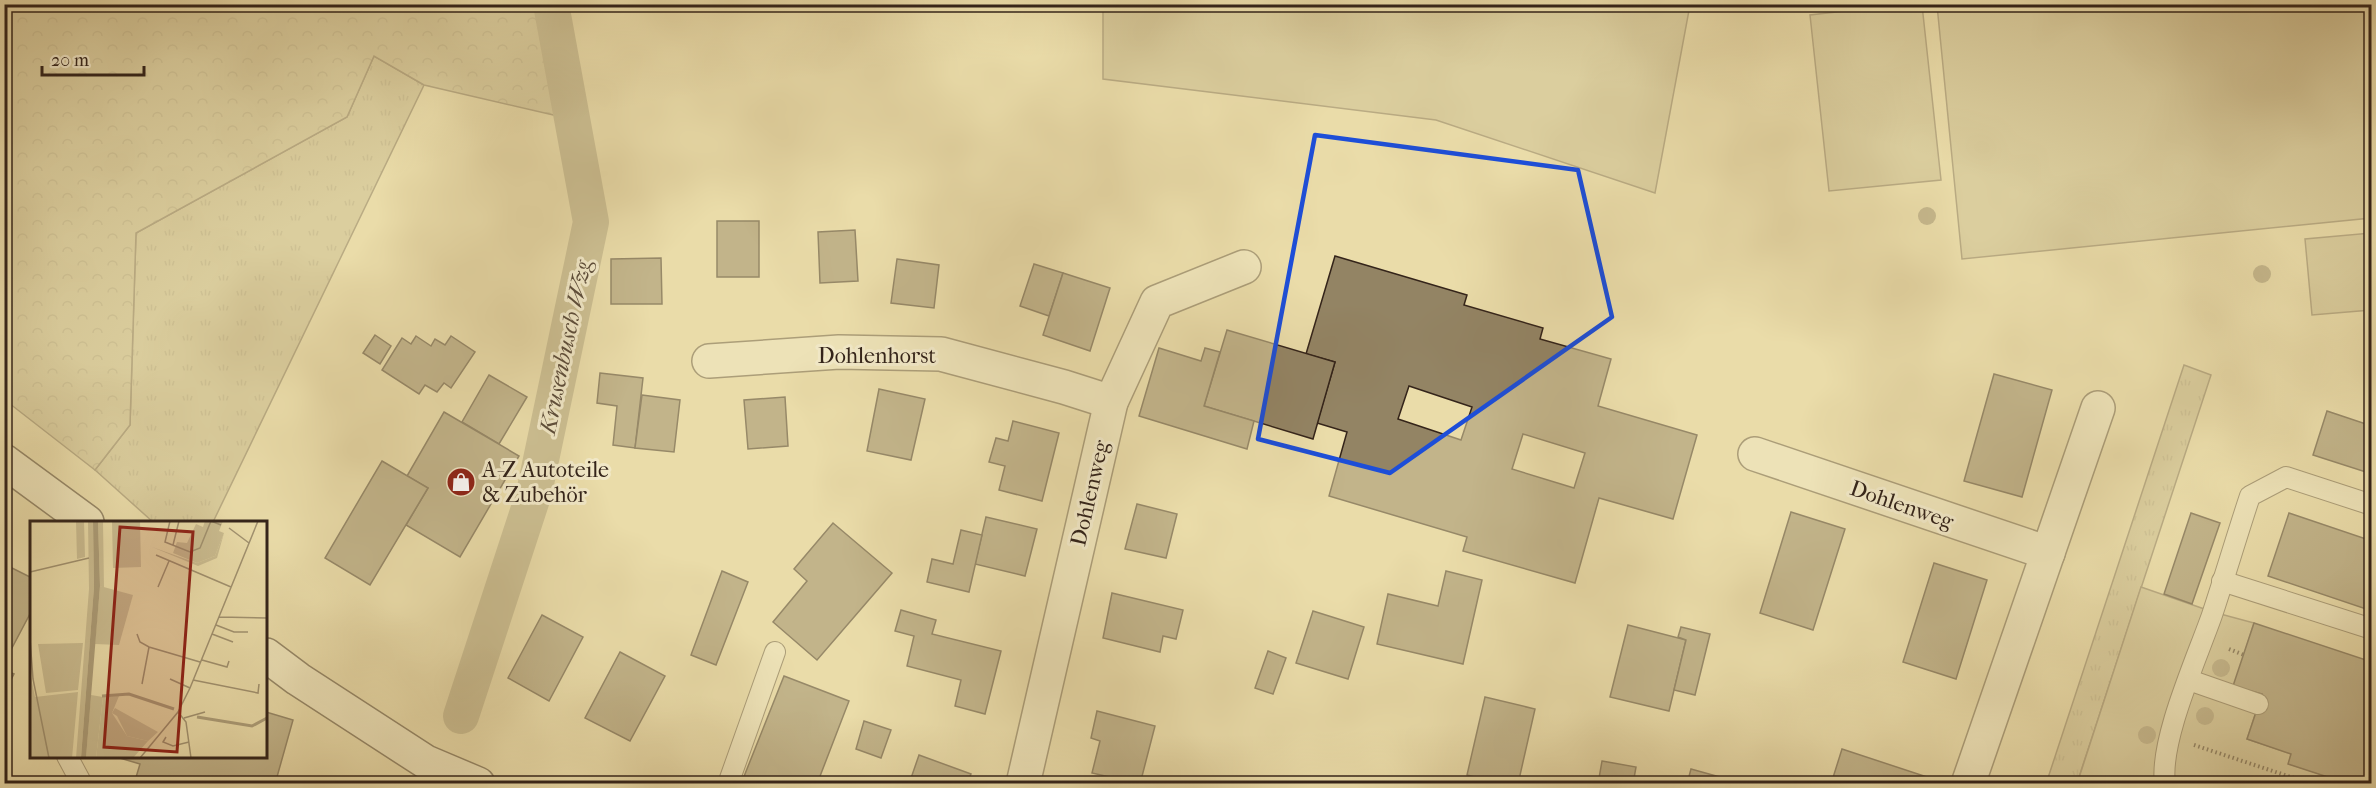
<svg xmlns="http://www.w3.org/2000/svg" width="2376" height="788" font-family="'IM FELL French Canon',serif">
  <defs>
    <pattern id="grass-tufts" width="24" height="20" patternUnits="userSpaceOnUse" patternTransform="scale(1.5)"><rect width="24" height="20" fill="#cbbd91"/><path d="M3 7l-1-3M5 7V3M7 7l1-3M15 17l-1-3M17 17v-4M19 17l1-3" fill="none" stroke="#afa27c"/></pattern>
    <pattern id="forest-crowns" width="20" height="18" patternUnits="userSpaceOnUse" patternTransform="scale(1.5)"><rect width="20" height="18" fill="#cbbd91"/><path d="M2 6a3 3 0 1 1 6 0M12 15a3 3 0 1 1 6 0" fill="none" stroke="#afa27c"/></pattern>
  </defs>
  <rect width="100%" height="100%" fill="#eadca9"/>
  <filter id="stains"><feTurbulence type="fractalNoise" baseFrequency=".00333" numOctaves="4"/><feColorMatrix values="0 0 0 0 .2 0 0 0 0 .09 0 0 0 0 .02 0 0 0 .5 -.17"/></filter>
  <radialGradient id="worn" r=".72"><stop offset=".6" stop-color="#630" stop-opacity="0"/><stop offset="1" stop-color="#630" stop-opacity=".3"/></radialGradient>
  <g fill="url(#grass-tufts)" stroke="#807056" stroke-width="1.5">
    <path d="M374,56L424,85L213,522H153L95,470L130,425L136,233L347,117Z"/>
    <path d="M2184,365L2211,375L2077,783L2046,784Z"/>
  </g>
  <path fill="url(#forest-crowns)" stroke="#807056" stroke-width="1.5" d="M4,5H545L562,117L424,85L374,56L347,117L136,233L130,425L95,470L5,400Z"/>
  <g fill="#cbbd91" stroke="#807056" stroke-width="1.5">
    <path d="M1907,4L1922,5L1941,180L1829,191L1810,15Z"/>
    <path d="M1103,5V4L1690,5L1655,193L1436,120L1103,79Z"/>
    <path d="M1937,5H2371V218L1962,259Z"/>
    <path d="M2371,233V310L2312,315L2305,239Z"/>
    <path d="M2141,587L2213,612L2254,623L2234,686L2262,694L2247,739L2291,754L2289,764L2349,783L2077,784Z"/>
  </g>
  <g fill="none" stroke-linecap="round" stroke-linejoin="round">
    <path stroke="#ac9d78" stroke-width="36" d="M461,716L534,493L591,222L551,4"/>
  </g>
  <g fill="#938464" stroke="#34241a" stroke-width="1.5" fill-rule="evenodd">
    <rect x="717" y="221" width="42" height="56"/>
    <path d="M855,230L858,281L820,283L818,232Z"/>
    <path d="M1335,256L1467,295L1464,305L1543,328L1540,339L1611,359L1598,406L1697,435L1673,519L1599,498L1575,583L1463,551L1467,537L1329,496L1347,432L1317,423L1335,362L1306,354ZM1409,386L1472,407L1461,440L1398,419ZM1523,434L1585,453L1574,488L1512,469Z"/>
    <path d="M661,258L662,304H611V259Z"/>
    <path d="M897,259L939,265L934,308L891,303Z"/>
    <path d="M1034,264L1063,273L1049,316L1020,306Z"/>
    <path d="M1063,273L1110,288L1090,351L1043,335Z"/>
    <path d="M1227,330L1335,362L1313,439L1204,406Z"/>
    <path d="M375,335L391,346L380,364L363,353Z"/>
    <path d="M416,336L431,346L435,339L445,345L451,336L475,352L451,388L444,383L437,392L425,385L419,394L382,370L402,338L411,344Z"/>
    <path d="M1159,348L1201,361L1205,348L1220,352L1204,406L1254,421L1247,449L1139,416Z"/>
    <path d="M600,373L643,378L635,448L613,445L617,406L597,403Z"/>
    <path d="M1994,374L2052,390L2022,497L1964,481Z"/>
    <path d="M489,375L527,397L499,444L462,422Z"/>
    <path d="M879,389L925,399L911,460L867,451Z"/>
    <path d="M642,395L680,400L674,452L635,448Z"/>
    <path d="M785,397L788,446L748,449L744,400Z"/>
    <path d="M2327,411L2372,426V474L2313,455Z"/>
    <path d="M444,412L519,456L460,557L406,525L428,488L407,476Z"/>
    <path d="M1013,421L1059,433L1042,501L999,490L1005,466L989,462L996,438L1008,441Z"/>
    <path d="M382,461L428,488L370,585L325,558Z"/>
    <path d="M1137,504L1177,514L1166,558L1125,549Z"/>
    <path d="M1791,512L1845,529L1813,630L1760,613Z"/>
    <path d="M2191,513L2220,523L2192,604L2164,594Z"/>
    <path d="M2289,513L2372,541V611L2268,576Z"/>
    <path d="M986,517L1037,529L1025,576L975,564Z"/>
    <path d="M833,523L892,573L817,660L773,622L807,581L794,569Z"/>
    <path d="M961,530L982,535L969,592L927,582L932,559L953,564Z"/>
    <path d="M1934,563L1987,580L1956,679L1903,662Z"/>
    <path d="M4,564L32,578V610L4,663Z"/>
    <path d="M722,571L748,582L716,665L691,655Z"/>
    <path d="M1446,571L1482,580L1463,664L1377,644L1388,594L1438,606Z"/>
    <path d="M1112,593L1183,610L1176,639L1163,636L1160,652L1103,638Z"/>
    <path d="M901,610L936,620L932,634L1001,651L985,714L955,706L961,680L907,666L914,636L895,631Z"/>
    <path d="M1313,611L1364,627L1348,679L1296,663Z"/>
    <path d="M542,615L583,637L549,701L508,678Z"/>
    <path d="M2254,623L2372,662V784H2349L2288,764L2291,754L2247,739L2262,694L2233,686Z"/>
    <path d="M1628,625L1686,640L1669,711L1610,697Z"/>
    <path d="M1681,627L1710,634L1695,695L1674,690L1686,640L1678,637Z"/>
    <path d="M1268,651L1286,658L1273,694L1255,688Z"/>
    <path d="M620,652L665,676L630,741L585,718Z"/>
    <path d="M4,670L14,674L4,693Z"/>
    <path d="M784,676L849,701L817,784H741Z"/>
    <path d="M1485,697L1535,709L1518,784H1502L1467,775Z"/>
    <path d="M1097,711L1155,726L1140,784L1092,773L1100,741L1091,738Z"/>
    <path d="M266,712L293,720L275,784H134L140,764L113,756H266Z"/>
    <path d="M864,721L891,730L881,758L856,749Z"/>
    <path d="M1842,749L1930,778L1928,784H1831Z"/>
    <path d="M919,755L971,774L967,784H909Z"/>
    <path d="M1602,761L1636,767L1633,784H1598Z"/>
    <path d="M1691,769L1745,784H1687Z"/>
  </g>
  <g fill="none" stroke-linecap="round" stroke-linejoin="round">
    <g stroke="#62523e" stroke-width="22">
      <g id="lane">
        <path d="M2222,581L2372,629"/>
        <path d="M2189,680L2258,704"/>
        <path d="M67,756L82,784"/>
        <path d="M728,784L775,652"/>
        <path d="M2165,784C2159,741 2197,658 2212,615C2225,576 2237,535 2250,496L2286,477L2372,505"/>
      </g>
    </g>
    <g stroke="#62523e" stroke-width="36">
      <g id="street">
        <path d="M709,361L839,352L941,354L1064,387L1111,402"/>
        <path d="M1755,454L2048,553"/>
        <path d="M1023,784L1111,402L1157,302L1244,267"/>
        <path d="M1968,784L2098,408"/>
      </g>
    </g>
    <g stroke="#34241a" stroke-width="36">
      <g id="secondary">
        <path d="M4,461L87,522"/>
        <path d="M266,655L298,679L426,762L478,784"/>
      </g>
    </g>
    <g stroke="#34241a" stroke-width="4" stroke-dasharray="1.5 3" stroke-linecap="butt">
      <path d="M2229,649L2244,655"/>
      <path d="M2194,745L2312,784"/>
    </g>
    <use href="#lane" stroke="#f1e8c7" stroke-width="20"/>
    <use href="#street" stroke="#f1e8c7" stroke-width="33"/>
    <use href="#secondary" stroke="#f1e8c7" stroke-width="33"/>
  </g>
  <g fill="#9b8c6b">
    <circle cx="1927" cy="216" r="9"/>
    <circle cx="2262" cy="274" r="9"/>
    <circle cx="2221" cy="668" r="9"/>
    <circle cx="2205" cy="716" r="9"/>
    <circle cx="2147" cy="735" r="9"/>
  </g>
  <path d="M0 0H2376V788H0ZM1315,135L1578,170L1612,317L1390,473L1258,439Z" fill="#eadca9" fill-opacity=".55" fill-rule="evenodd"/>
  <path fill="none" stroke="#1d4ed8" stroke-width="4.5" stroke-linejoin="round" d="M1315,135L1578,170L1612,317L1390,473L1258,439Z"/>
  <defs>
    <g id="shop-disc" transform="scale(1.5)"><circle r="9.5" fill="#8f2418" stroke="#f1e8c7"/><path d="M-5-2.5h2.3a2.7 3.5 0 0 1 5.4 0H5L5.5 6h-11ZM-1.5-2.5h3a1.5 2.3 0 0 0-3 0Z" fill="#fff"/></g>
  </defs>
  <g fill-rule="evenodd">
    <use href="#shop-disc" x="461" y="482"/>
  </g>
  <g text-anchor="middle" stroke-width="6" stroke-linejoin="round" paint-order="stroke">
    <g font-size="22" fill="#34241a" stroke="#f1e8c7">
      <text x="877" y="363">Dohlenhorst</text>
      <text transform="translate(1089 493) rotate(-77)" y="8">Dohlenweg</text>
      <text transform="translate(1902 504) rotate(19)" y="8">Dohlenweg</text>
    </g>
    <g font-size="22" fill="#34241a" stroke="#f1e8c7" text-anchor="start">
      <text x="482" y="477">A-Z Autoteile<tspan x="482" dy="25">&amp; Zubehör</tspan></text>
    </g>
    <g font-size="24" font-style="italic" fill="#5e4e3b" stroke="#f1e8c7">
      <text transform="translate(565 347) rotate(-78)" y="8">Krusenbusch Wzg</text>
    </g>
  </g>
  <g transform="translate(30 521)">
    <rect width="237" height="237" fill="#eadca9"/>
    <path d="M58,0H63L64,66L51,237H46L59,68ZM68,0H73L74,67L70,65ZM194,12L187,37L168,45L122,26L167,42L185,35ZM0,151L5,176L48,171L42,237H0ZM61,174L73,176L66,237H56ZM85,187L128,211L118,220L97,215L87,195L82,192Z" fill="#cbbd91"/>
    <path d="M46,0H54L55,36L47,38ZM89,175L82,192L97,215L118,220L103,237H66L73,176Z" fill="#cbbd91"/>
    <path d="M82,0H110L111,46L83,47ZM175,0H193L189,10L194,12L185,35L167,42L143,32L147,21L157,22L166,3L173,6ZM70,65L103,74L89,124L65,123ZM53,122L48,169L16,172L8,123Z" fill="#cbbd91"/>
    <path d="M63,0H68L70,65L56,237H51L64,66Z" fill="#ac9d78"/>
    <path fill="none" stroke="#ac9d78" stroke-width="3" d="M72,175L99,173L144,188M167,196L222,205L237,197"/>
    <path fill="none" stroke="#a19270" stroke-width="1.5" d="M140,0L135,21L160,31L170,27L181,0L191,4M199,7L219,22M143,24L149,0M126,34L201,66M0,51L59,37M128,66L139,40M189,96L237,97M186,104L204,111H218M107,113L110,121L119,126L170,141M182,113L203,121M0,118L3,158L19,237M172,139L197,146L199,140M140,158L160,167M163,159L228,172L229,163M112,163L119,126M148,191L156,201L161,237M154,197L175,191M136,216L133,221L143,225L159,221M110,237L148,191L160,167L228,0"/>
    <path fill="#8f2418" fill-opacity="0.15" stroke="#8f2418" stroke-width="3" d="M90,6L163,11L147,231L74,226Z"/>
    <rect width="237" height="237" fill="none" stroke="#34241a" stroke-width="3"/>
  </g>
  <rect width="2376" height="788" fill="none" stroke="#eadca9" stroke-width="24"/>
  <rect x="6" y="6" width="2364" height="776" fill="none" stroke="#34241a" stroke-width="3"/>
  <rect x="12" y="12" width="2352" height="764" fill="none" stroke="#34241a" stroke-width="1.5"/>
  <path d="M42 66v9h102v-9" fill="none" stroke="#34241a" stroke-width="3"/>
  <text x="51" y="66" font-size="18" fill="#34241a" stroke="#f1e8c7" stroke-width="4.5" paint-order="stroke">20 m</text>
  <rect width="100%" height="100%" filter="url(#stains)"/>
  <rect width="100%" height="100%" fill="url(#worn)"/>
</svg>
